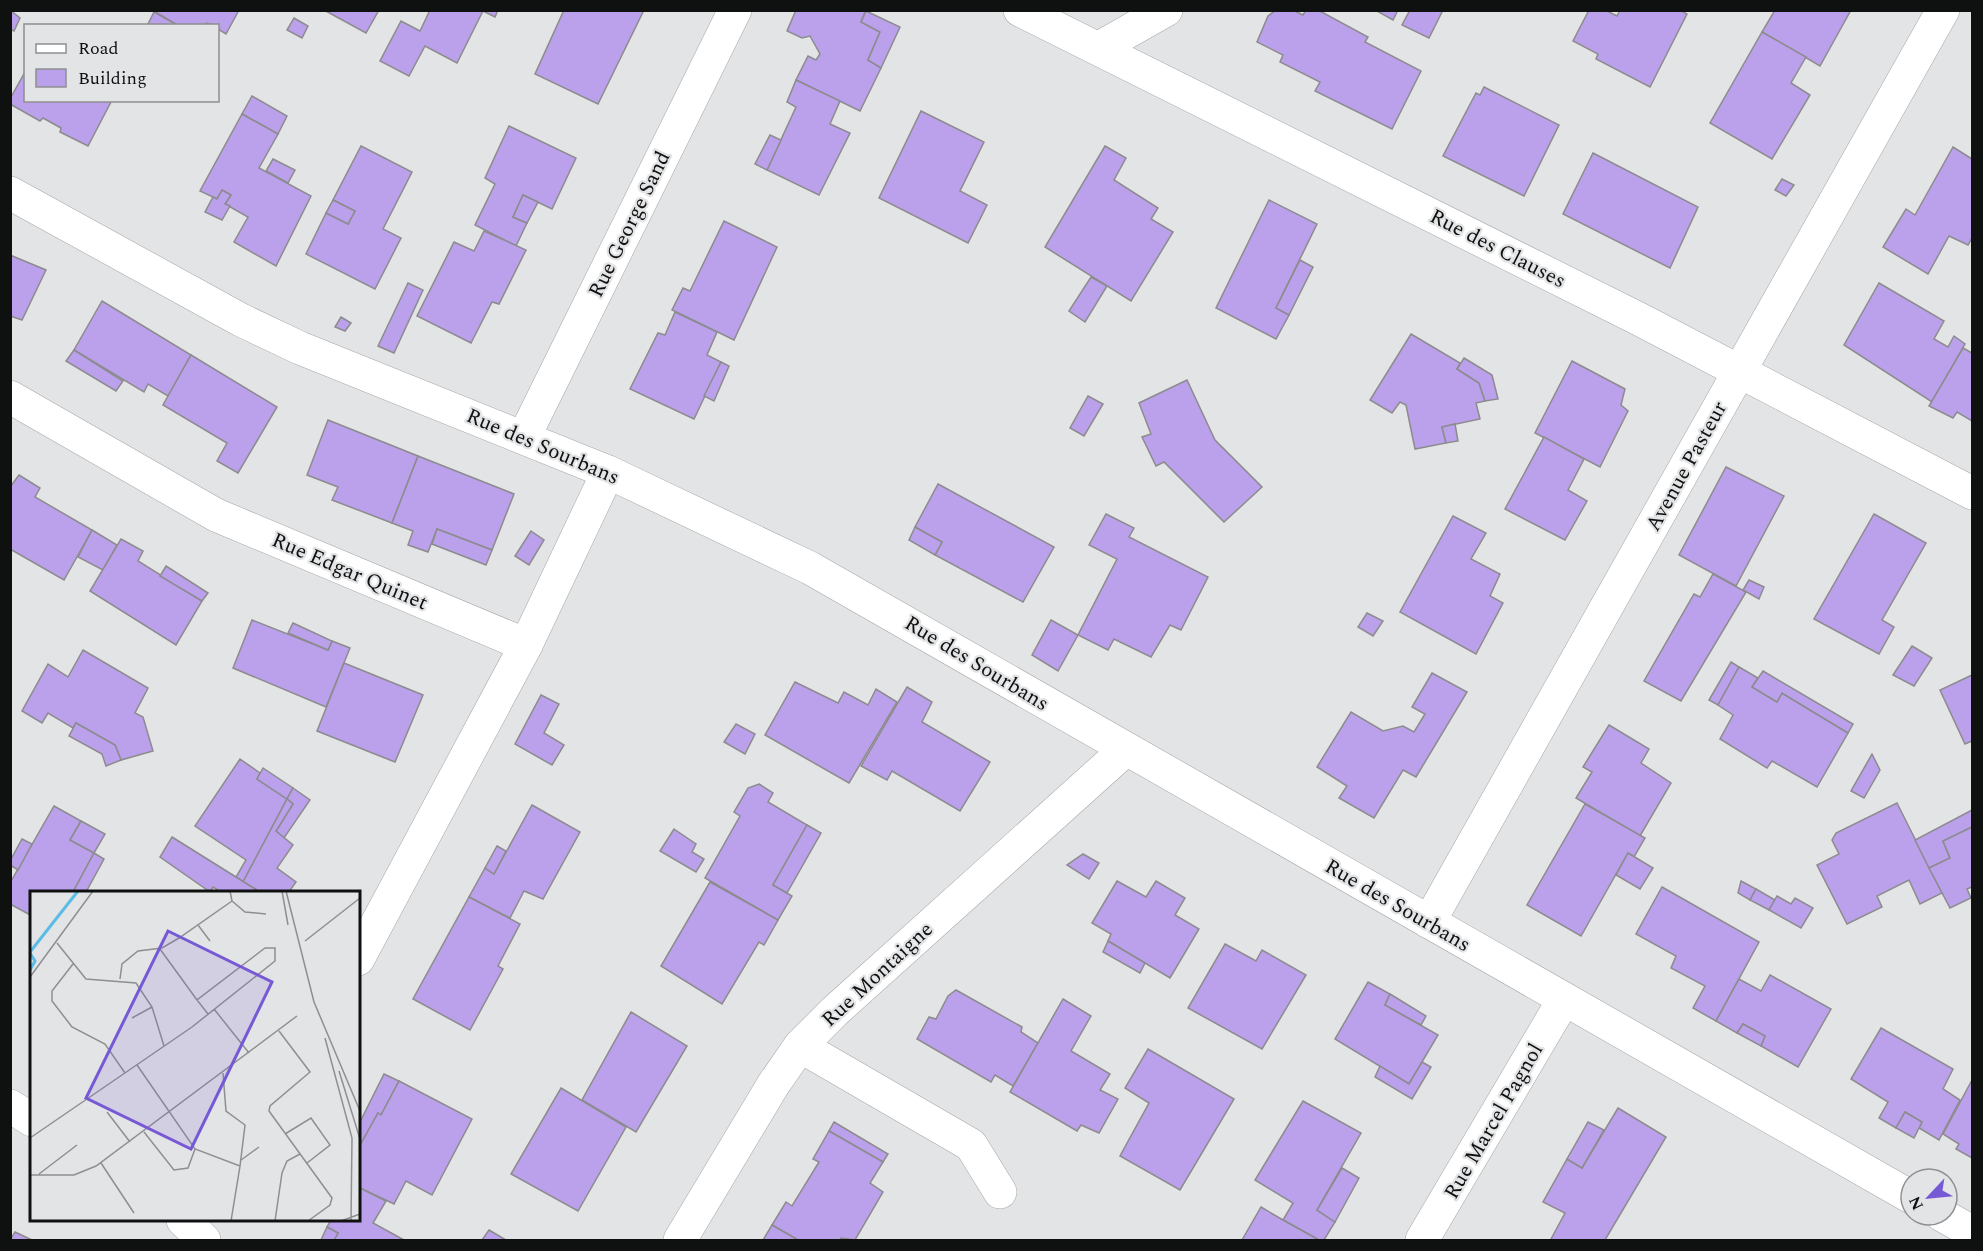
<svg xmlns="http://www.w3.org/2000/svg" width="1983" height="1251" font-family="Spectral,serif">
  <rect width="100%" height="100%" fill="#e3e4e6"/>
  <g fill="#bba0eb" stroke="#8c8b8d" stroke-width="1.5">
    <path d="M10,10L20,18L14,31L10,29Z"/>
    <path d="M152,10H239L226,34L218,29V26L206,23L204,26H179Z"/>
    <path d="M324,10H379L366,33Z"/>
    <path d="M430,10H498L495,17L483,11L457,63L425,46L409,76L380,61L401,21L420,31Z"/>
    <path d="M564,10H644L598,104L535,74Z"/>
    <path d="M796,10H866L861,22L880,32L868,60L881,68L860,111L796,80L808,56L816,60L820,54L810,36L802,38L787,31Z"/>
    <path d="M1276,10H1293L1303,15L1306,10H1318L1368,37L1365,42L1421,71L1392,129L1315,91L1320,82L1280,62L1283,55L1257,42L1268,16Z"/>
    <path d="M1375,10H1398L1393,20Z"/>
    <path d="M1410,10H1443L1429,38L1402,25Z"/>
    <path d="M1589,10H1605L1617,16L1620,10H1680L1687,14L1650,87L1596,59L1598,54L1573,41Z"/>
    <path d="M1775,10H1851L1820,66L1762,32Z"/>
    <path d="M866,11L900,27L881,68L868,60L880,32L861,22Z"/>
    <path d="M154,12L179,26H147Z"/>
    <path d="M294,18L308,26L302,38L287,30Z"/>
    <path d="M1762,32L1806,57L1791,83L1810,95L1772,159L1710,123Z"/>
    <path d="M26,70V100H112L88,146L60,132L61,128L43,118L40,121L10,104V99Z"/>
    <path d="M796,80L840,101L830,124L850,133L819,195L767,170L796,107L787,102Z"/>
    <path d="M1484,87L1559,125L1524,196L1443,156L1476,93L1480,95Z"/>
    <path d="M252,96L287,116L278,134L242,114Z"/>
    <path d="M921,111L984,142L960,191L987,205L968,243L879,198Z"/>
    <path d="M242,114L278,134L259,168L311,196L276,266L234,242L248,217L225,204L231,195L222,190L217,199L200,191Z"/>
    <path d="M509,126L576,158L552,209L523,195L513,217L527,223L516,246L475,225L495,184L485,178Z"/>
    <path d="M770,135L781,140L767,170L755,164Z"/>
    <path d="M361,146L412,172L383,229L401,238L375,289L306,254L326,213L348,224L355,211L333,200Z"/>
    <path d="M1105,146L1126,158L1114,180L1158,208L1151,219L1173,232L1131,301L1045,247Z"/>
    <path d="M1953,147L1972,159V238L1968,245L1949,236L1928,274L1883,247L1906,209L1915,215Z"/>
    <path d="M1593,153L1698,207L1670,268L1563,214Z"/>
    <path d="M273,159L295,170L288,183L266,171Z"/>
    <path d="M1782,179L1794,185L1786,196L1775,190Z"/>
    <path d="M222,190L231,195L225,204L230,206L222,220L205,212L213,197L217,199Z"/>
    <path d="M523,195L538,202L527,223L513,217Z"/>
    <path d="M333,200L355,211L348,224L326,213Z"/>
    <path d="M1269,200L1317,224L1276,308L1289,315L1276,339L1216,308Z"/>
    <path d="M724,221L777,247L734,340L672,310L683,288L690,291Z"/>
    <path d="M484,231L526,250L499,304L492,302L471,343L417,316L454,242L474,251Z"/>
    <path d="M10,255L46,270L22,320L10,316Z"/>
    <path d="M1300,260L1313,267L1289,315L1276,308Z"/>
    <path d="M1091,277L1107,286L1085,322L1069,311Z"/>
    <path d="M408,283L423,290L394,353L378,346Z"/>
    <path d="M1879,283L1944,321L1934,339L1948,347L1954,336L1965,344L1932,402L1844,345Z"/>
    <path d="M102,301L191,355L168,396L148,384L144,392L74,350Z"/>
    <path d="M675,312L717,332L707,355L721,362L694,419L630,389L658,333L665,335Z"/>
    <path d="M341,317L351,323L345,331L335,327Z"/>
    <path d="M1411,334L1460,363L1457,369L1479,383L1485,401L1476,403L1480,419L1442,427L1446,443L1415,449L1406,405L1400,402L1392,413L1370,400Z"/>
    <path d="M1963,348L1972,353V421L1957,412L1953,418L1929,406Z"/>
    <path d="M74,350L123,381L116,391L66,361Z"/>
    <path d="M191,355L277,407L238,473L217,461L227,443L163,405Z"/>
    <path d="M1464,358L1492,375L1498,399L1485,401L1479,383L1457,369Z"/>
    <path d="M1572,361L1625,389L1621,405L1628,411L1600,467L1535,433Z"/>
    <path d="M721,362L729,366L714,401L704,396Z"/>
    <path d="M1187,380L1215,440L1262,487L1224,522L1164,462L1156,466L1142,437L1151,434L1139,403Z"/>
    <path d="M1088,396L1103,404L1084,436L1070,428Z"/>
    <path d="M328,420L418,456L392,523L332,500L338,487L307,475Z"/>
    <path d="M1455,424L1458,441L1446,443L1442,427Z"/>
    <path d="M1544,437L1584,459L1568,490L1587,501L1565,540L1505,509Z"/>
    <path d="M418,456L514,494L492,550L437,529L428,552L408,545L413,531L392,523Z"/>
    <path d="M1726,467L1784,496L1736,586L1679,555Z"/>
    <path d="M19,475L40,488L35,497L92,530L64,580L10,549V487Z"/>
    <path d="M938,484L1054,547L1023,602L935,555L942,542L915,527Z"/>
    <path d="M1106,514L1134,528L1129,537L1208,577L1181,630L1170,625L1151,657L1114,639L1108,650L1078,635L1117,559L1089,545Z"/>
    <path d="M1874,514L1926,543L1882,620L1894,627L1879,654L1814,619Z"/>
    <path d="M1453,516L1486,533L1471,559L1500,574L1490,596L1503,603L1476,654L1400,612Z"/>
    <path d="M915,527L942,542L935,555L909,540Z"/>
    <path d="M437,529L492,550L486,565L432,544Z"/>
    <path d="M92,530L117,545L103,570L78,557Z"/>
    <path d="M531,531L544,540L529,565L515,556Z"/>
    <path d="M121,539L143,551L138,561L202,601L176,645L90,591Z"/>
    <path d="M166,566L208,593L202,601L160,576Z"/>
    <path d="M1713,574L1746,592L1681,701L1644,681L1694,594L1700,597Z"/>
    <path d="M1749,580L1764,587L1759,599L1743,590Z"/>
    <path d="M1367,613L1383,621L1373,636L1358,627Z"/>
    <path d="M252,620L328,650L332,641L350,648L326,707L233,668Z"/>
    <path d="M1051,620L1078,635L1058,671L1032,655Z"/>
    <path d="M293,623L332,641L328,650L288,633Z"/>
    <path d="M1912,646L1932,658L1914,686L1893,675Z"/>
    <path d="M83,650L148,688L135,713L143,717L153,751L121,760L115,745L76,723L73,728L48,713L42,723L22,711L48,664L68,677Z"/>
    <path d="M1731,662L1739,667L1718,705L1709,700Z"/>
    <path d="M344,663L423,695L395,762L317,731Z"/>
    <path d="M1739,667L1758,678L1752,687L1777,702L1782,693L1848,733L1817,787L1772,761L1767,768L1720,739L1733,715L1718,705Z"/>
    <path d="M1763,671L1853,724L1848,733L1782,693L1777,702L1752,687Z"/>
    <path d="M1432,673L1467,692L1416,777L1403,770L1374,818L1339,798L1347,786L1317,767L1351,712L1383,731L1403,726L1414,732L1425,714L1412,707Z"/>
    <path d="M1972,675V741L1965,744L1940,690Z"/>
    <path d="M795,682L838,703L844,692L868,705L876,689L897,702L849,783L765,735Z"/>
    <path d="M907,687L932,702L922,722L990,762L960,811L892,771L887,780L861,766Z"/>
    <path d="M541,695L559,704L544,733L564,745L552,765L515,744Z"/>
    <path d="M76,723L115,745L121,760L106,766L102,754L69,736Z"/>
    <path d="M736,724L755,734L745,754L724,742Z"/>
    <path d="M1609,725L1649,749L1641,763L1671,783L1640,836L1576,798L1592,772L1583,767Z"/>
    <path d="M1872,754L1880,770L1864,798L1851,791Z"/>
    <path d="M240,759L260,773L257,779L287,799L243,882L236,877L246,860L195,826Z"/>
    <path d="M263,768L293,788L287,799L257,779Z"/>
    <path d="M759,784L773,793L768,802L807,825L773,885L792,896L778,920L705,878L740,816L734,812L748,788Z"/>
    <path d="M293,788L310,800L284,838L276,831L293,804L287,799Z"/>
    <path d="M287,799L293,804L276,831L293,845L277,868L296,882L289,892H260L243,882Z"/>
    <path d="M1897,803L1942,893L1920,904L1909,880L1877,896L1882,907L1847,924L1817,865L1839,854L1832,840L1836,833Z"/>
    <path d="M1585,804L1645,838L1634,857L1628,853L1581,936L1527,905Z"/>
    <path d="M532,805L580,832L543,899L524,891L510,918L469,897L485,868L494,874Z"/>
    <path d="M54,806L81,821L70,840L94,853L73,892H32V916L10,904V883Z"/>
    <path d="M1972,810V827L1943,841L1950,858L1929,868L1915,840Z"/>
    <path d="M81,821L105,834L94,853L70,840Z"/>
    <path d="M807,825L821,833L787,893L773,885Z"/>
    <path d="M1972,827V887L1967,889L1971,898L1950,908L1929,868L1950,858L1943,841Z"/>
    <path d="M674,829L696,844L692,852L704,859L696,872L660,851Z"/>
    <path d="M172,837L260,892H221L213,887L210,892L160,857Z"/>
    <path d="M22,839L32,844L18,870L10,865V861Z"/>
    <path d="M497,846L506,851L494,874L485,868Z"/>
    <path d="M94,853L104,859L86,892H73Z"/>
    <path d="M1628,853L1653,868L1640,889L1616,875Z"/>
    <path d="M1083,854L1099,863L1089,879L1067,865Z"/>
    <path d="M1117,881L1146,897L1156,881L1185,898L1175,915L1199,929L1170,978L1108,941L1111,934L1092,923Z"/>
    <path d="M1741,881L1756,889L1750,900L1738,893Z"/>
    <path d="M710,882L778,920L764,945L759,942L722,1004L661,966Z"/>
    <path d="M1662,887L1759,942L1716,1021L1693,1008L1705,986L1671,968L1676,956L1636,934Z"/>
    <path d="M1756,889L1775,900L1769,910L1750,900Z"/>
    <path d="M1777,896L1791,904L1795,898L1813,908L1801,928L1769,910Z"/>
    <path d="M469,897L520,924L498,966L503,969L470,1030L413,999Z"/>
    <path d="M1108,941L1145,963L1140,973L1103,952Z"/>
    <path d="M1225,944L1256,961L1262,950L1306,975L1262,1049L1188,1008Z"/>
    <path d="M1770,975L1831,1009L1798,1067L1761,1046L1765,1036L1743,1024L1737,1033L1716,1021L1739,979L1761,991Z"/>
    <path d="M1368,982L1390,994L1385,1005L1438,1035L1409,1084L1335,1039Z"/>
    <path d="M956,990L1022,1027L1021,1032L1038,1043L1013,1086L995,1075L991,1082L917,1039L929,1017L936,1019L948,996Z"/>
    <path d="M1390,994L1426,1016L1421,1025L1385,1005Z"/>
    <path d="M1063,999L1091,1016L1071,1051L1110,1074L1100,1090L1118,1099L1099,1133L1081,1125L1077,1131L1010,1092Z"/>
    <path d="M631,1012L687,1046L636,1132L582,1100Z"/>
    <path d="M1743,1024L1765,1036L1761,1046L1737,1033Z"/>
    <path d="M1881,1028L1953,1069L1943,1089L1960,1100L1939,1140L1919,1128L1922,1122L1905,1112L1896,1128L1879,1118L1888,1102L1851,1079Z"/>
    <path d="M1148,1049L1234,1099L1180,1190L1120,1156L1149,1103L1125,1088Z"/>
    <path d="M1422,1062L1431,1067L1412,1099L1375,1077L1380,1066L1409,1084Z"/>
    <path d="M384,1074L399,1081L381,1115L378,1113L358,1149V1126Z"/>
    <path d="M1972,1080V1158L1956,1149L1959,1144L1943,1134Z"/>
    <path d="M399,1081L472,1119L432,1195L406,1181L394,1204L358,1187V1149L378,1113L381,1115Z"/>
    <path d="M561,1088L626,1127L578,1211L511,1174Z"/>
    <path d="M1303,1101L1361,1133L1317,1210L1335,1222L1324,1240H1319L1283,1220L1293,1203L1255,1180Z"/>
    <path d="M1618,1108L1666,1137L1605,1240H1554L1551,1239L1565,1213L1543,1202L1567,1159L1582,1168Z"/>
    <path d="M1905,1112L1922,1122L1914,1138L1896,1128Z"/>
    <path d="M834,1122L888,1154L883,1162L829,1131Z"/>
    <path d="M1588,1122L1604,1130L1582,1168L1567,1159Z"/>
    <path d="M829,1131L883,1162L870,1183L883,1192L855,1240L841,1238L840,1240H798L772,1225L786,1202L792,1206L819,1162L813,1159Z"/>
    <path d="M1342,1168L1359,1178L1335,1222L1317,1210Z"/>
    <path d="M358,1187L386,1201L373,1223L404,1240H334L338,1233L327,1227L331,1220H358Z"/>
    <path d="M1261,1207L1283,1220L1319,1240H1242Z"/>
    <path d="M772,1225L798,1240H763Z"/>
    <path d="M327,1227L338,1233L334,1240H321Z"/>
    <path d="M489,1230L506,1240H482Z"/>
    <path d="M15,1232L32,1240H10Z"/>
  </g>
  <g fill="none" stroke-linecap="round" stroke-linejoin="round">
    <g stroke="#a5a6a7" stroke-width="34">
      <g id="street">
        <path d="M1020,10L1639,319L1972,493"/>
        <path d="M1099,48L1166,10"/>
        <path d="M10,193L241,320L300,348L608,472L810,568L1911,1197"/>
        <path d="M10,397L216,515L526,645L608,472"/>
        <path d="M524,437L735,10"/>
        <path d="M1429,922L1943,10"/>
        <path d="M358,959L526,645"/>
        <path d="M800,1046L971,1145L1000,1192"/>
        <path d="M10,1106L32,1120"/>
        <path d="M1942,1215L1972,1232"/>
        <path d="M183,1220L204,1240"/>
        <path d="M680,1240L773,1085L800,1046L835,1011L1125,750"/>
        <path d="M1422,1240L1563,1001"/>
      </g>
    </g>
    <use href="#street" stroke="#fff" stroke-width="33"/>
  </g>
  <g text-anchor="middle" stroke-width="4.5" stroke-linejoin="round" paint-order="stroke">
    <g font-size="21" fill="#0f1010" stroke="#e3e4e6">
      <text transform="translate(629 224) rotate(-64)" y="7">Rue George Sand</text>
      <text transform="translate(1498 248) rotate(27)" y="7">Rue des Clauses</text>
      <text transform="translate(543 446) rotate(23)" y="7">Rue des Sourbans</text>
      <text transform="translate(1686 466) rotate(-61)" y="7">Avenue Pasteur</text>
      <text transform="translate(350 571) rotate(23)" y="7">Rue Edgar Quinet</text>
      <text transform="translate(977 663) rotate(31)" y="7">Rue des Sourbans</text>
      <text transform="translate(1398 905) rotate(30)" y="7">Rue des Sourbans</text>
      <text transform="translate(877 974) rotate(-43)" y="7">Rue Montaigne</text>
      <text transform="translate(1493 1121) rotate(-60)" y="7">Rue Marcel Pagnol</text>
    </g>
  </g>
  <g transform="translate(30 891)">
    <rect width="330" height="330" fill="#e3e4e6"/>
    <path fill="none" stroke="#5bbce5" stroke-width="3" d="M0,61L48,0M0,79L5,70L0,62"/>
    <path fill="none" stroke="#8e8f90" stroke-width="1.5" d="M252,0L258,34M256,0L284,111L330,220M202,10L215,21L236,23M168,34L180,50M275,50L330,7M27,52L56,88L106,92L122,116L134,155M130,58L167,109M43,73L22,100V110L42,136L75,153L95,182M0,86L63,0M90,88L92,73L108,60L132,57L149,47L202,10L200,0M184,118L219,162M102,127L122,116M249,140L280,181L240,215L239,220L302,307L300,314L278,330M295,147L322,247L321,330M107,174L165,258L210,275L201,330M309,180L330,248M193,182L196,220L215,234L210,275M77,221L100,251M114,241L144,279L158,277L165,258M255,243L281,227L300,254L277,272M0,247L162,136L245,70V57H235L167,109L178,123M211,269L229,256M71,272L104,322M9,283L47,254M0,284H44L66,275L267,125M245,330L252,282L257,270L270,263M311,330L330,323"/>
    <path fill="#7659d4" fill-opacity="0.15" stroke="#7659d4" stroke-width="3" d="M138,40L242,91L161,258L56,207Z"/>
    <rect width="330" height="330" fill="none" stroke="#0f1010" stroke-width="3"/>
  </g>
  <rect width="1983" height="1251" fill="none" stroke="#0f1010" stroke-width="24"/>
  <rect x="24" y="24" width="195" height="78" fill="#e3e4e6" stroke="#8e8f90" stroke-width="1.5"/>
  <rect x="36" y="44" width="30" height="9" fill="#ffffff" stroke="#8e8f90" stroke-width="1.5"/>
  <text x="78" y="54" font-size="18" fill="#0f1010">Road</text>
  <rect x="36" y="69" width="30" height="18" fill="#bba0eb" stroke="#8e8f90" stroke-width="1.5"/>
  <text x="78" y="84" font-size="18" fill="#0f1010">Building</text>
  <g transform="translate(1929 1197) rotate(244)"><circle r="28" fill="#e3e4e6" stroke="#8e8f90" stroke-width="1.5"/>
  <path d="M0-4.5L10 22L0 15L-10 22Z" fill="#7659d4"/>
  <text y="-9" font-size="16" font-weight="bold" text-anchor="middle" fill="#0f1010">N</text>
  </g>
</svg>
